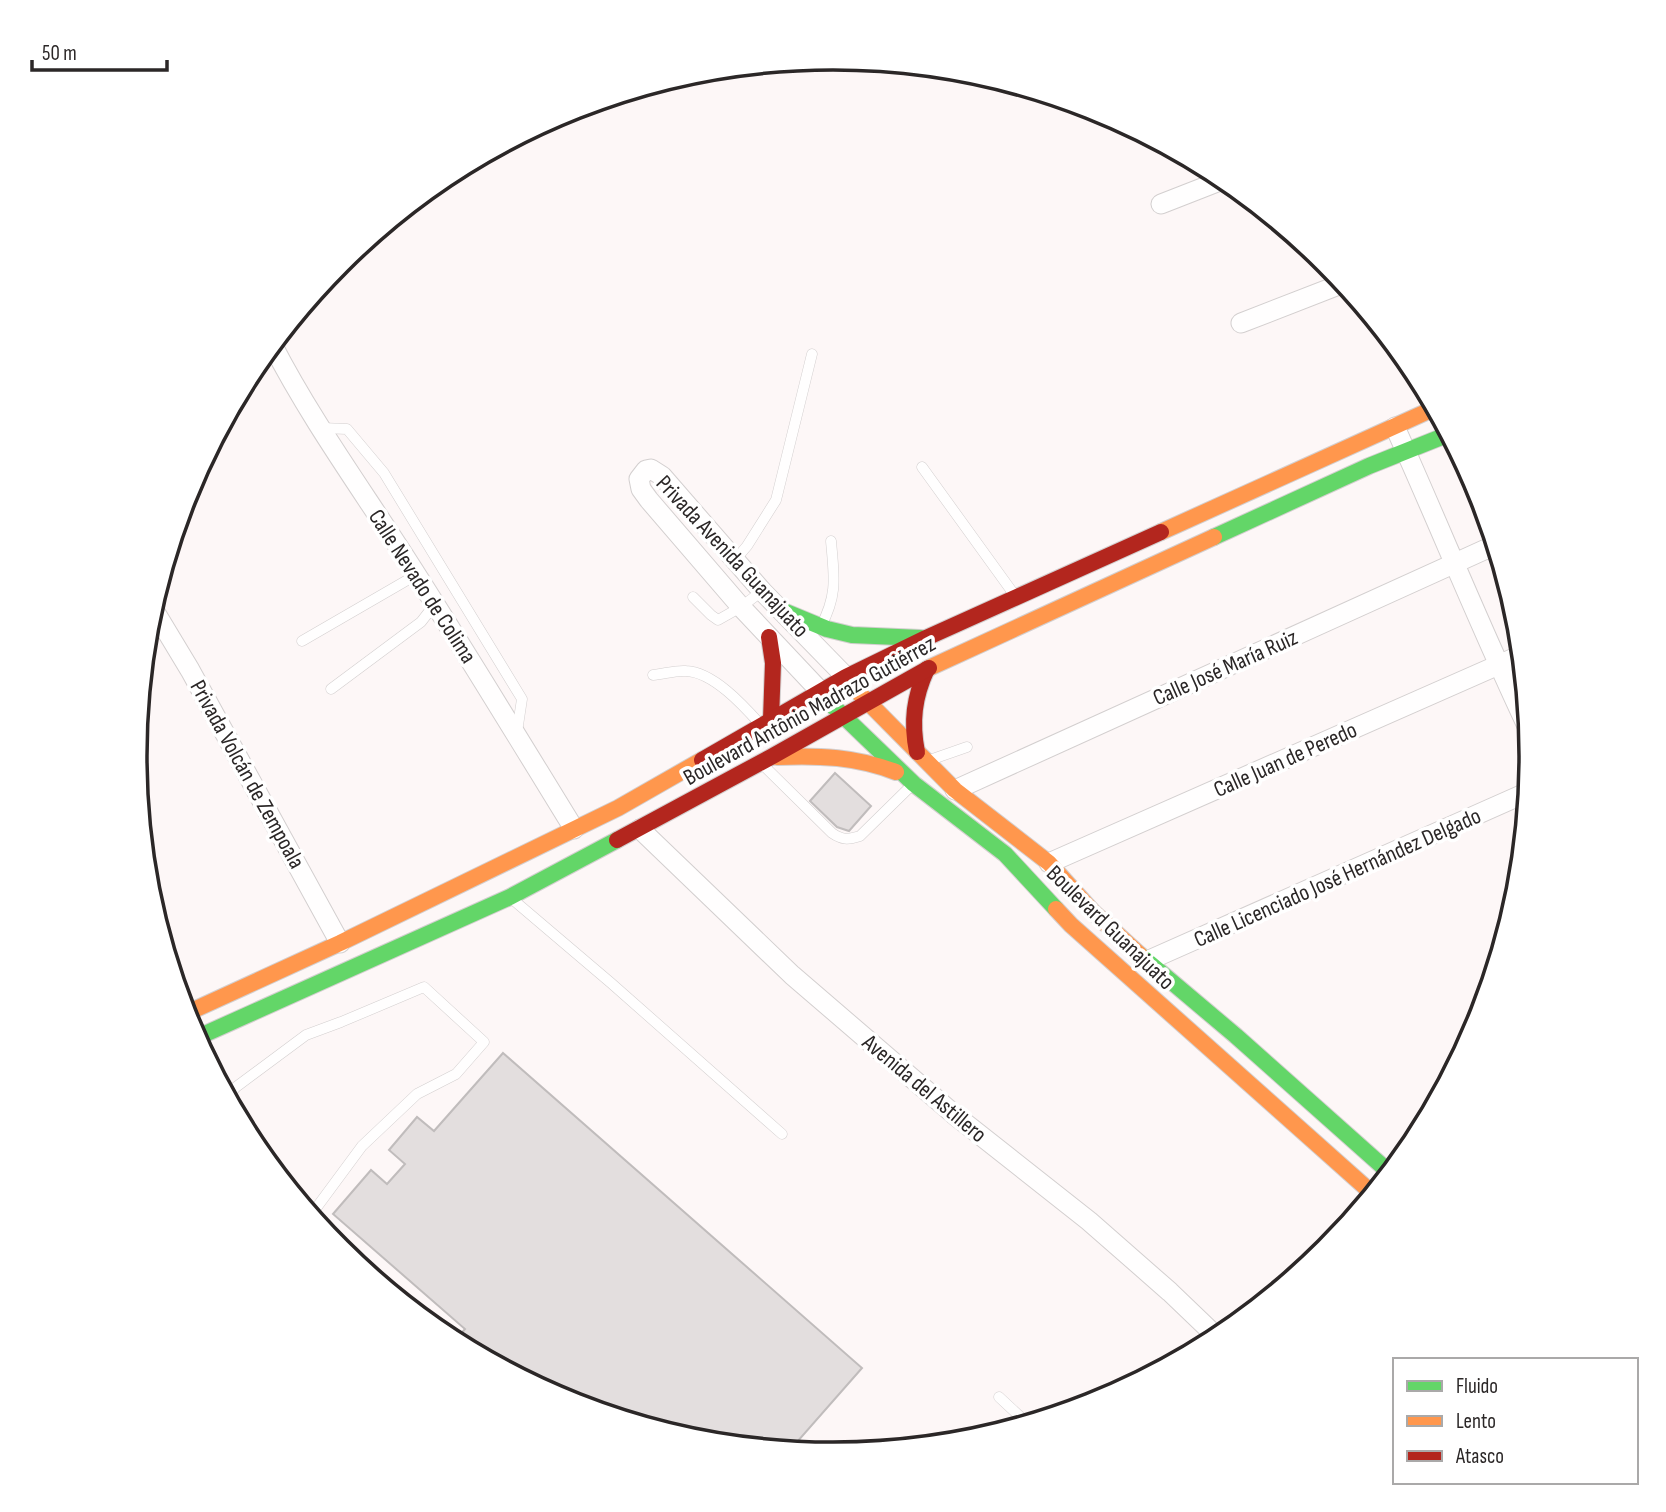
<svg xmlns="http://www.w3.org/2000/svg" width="1666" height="1512" font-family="'Sofia Sans Condensed',sans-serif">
  <rect width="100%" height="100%" fill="#fdf7f7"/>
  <g fill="#e3dede" stroke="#c0bcbc" stroke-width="2">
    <path d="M835,773L871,806L849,831L837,827L810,801Z"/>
    <path d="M503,1053L862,1368L790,1450L696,1441L565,1401L483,1357L459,1336L465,1329L333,1214L371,1170L387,1184L405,1164L389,1150L417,1117L434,1131Z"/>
  </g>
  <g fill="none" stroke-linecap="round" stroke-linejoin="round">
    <g stroke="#d3cfcf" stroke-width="11">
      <g id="lane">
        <path d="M322,428L347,429L384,473L522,699L517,732"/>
        <path d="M922,467L1016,597"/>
        <path d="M735,560L747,546L776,500L812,354"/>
        <path d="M693,597L711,615L718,620L741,607L762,591"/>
        <path d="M821,626C838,594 834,576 831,541"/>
        <path d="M302,641L416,575"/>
        <path d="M653,675C664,674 676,670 686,671C713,672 743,705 760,724"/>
        <path d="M331,689L421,622L435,604"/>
        <path d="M927,761L967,747"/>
        <path d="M763,765L832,833C842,840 848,840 860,836L913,784"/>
        <path d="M511,898L611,983L782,1134"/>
        <path d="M227,1097L236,1087L306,1035L341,1022L424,987L484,1042L456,1074L417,1094L362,1146L311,1215"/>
        <path d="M311,1216L452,1340"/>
        <path d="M999,1397L1027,1423"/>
      </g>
    </g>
    <g stroke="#d3cfcf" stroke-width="21">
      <g id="street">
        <path d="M1161,204L1225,179"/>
        <path d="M1241,323L1344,283"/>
        <path d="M272,344C310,418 360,487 405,557C463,647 518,738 574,829"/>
        <path d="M1395,427C1440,527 1481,629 1528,728"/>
        <path d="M152,607L190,670L340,943"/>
        <path d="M821,692L741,607L649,500L641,489L639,479L646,470L651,469L662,476L762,591L846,677"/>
        <path d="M955,790L1495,545"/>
        <path d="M640,829L792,975L956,1116L1089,1221L1170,1292L1218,1338"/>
        <path d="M1049,863L1521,655"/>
        <path d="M1147,961L1528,792"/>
      </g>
    </g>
    <g stroke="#d3cfcf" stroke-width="18">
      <g id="fast">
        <path d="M1214,537L1369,466L1449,434"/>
        <path d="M781,610L827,629L852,635L921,638"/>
        <path d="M832,705L914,784L1005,854L1056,909"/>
        <path d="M1140,955L1236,1036L1390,1173"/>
        <path d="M196,1038L510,897L617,840"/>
      </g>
    </g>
    <g stroke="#d3cfcf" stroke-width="18">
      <g id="slow">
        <path d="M1161,532L1435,408"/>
        <path d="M929,668L1214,537"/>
        <path d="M857,691L955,790L1049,863L1094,913L1140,955"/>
        <path d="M777,757C819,755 857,757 896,772"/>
        <path d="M1056,909L1071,925L1373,1194"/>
        <path d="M185,1014L340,943L618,808L702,760"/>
      </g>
    </g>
    <g stroke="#d3cfcf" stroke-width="18">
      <g id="jam">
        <path d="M769,637L773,663L771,719"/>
        <path d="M917,752C911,722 914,697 927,669"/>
        <path d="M702,760L846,677L926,638L1161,532"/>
        <path d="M617,840L771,757L929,668"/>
      </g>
    </g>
    <use href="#lane" stroke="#fffefe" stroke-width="10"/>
    <use href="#street" stroke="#fffefe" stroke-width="19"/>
    <use href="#fast" stroke="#63d668" stroke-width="16"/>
    <use href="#slow" stroke="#ff974d" stroke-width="16"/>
    <use href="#jam" stroke="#b3261e" stroke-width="16"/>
  </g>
  <g text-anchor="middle" stroke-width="7" stroke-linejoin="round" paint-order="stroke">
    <g font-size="23" fill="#2b2727" stroke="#fff">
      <text transform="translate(733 556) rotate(47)" y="8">Privada Avenida Guanajuato</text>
      <text transform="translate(423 586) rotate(57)" y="8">Calle Nevado de Colima</text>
      <text transform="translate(1225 667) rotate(-24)" y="8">Calle José María Ruiz</text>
      <text transform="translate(809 710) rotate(-29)" y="8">Boulevard Antônio Madrazo Gutiérrez</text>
      <text transform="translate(1285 759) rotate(-24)" y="8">Calle Juan de Peredo</text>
      <text transform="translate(248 774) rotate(61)" y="8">Privada Volcán de Zempoala</text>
      <text transform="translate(1337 877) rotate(-24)" y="8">Calle Licenciado José Hernández Delgado</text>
      <text transform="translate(1111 927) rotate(44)" y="8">Boulevard Guanajuato</text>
      <text transform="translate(925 1088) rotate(40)" y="8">Avenida del Astillero</text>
    </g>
  </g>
  <path d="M0 0H1666V1512H0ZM147 756a686 686 0 1 1 1372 0a686 686 0 1 1-1372 0Z" fill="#fff" fill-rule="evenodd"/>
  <path fill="none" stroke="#2b2727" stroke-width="3.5" d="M147 756a686 686 0 1 1 1372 0a686 686 0 1 1-1372 0Z"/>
  <rect x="1393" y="1358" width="245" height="126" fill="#ffffff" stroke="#aaa9a9" stroke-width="2"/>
  <rect x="1407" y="1381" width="35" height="10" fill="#63d668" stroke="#aaa9a9" stroke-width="2"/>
  <text x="1456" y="1393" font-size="21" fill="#2b2727">Fluido</text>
  <rect x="1407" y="1416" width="35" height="10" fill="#ff974d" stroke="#aaa9a9" stroke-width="2"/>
  <text x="1456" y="1428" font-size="21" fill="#2b2727">Lento</text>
  <rect x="1407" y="1451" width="35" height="10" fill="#b3261e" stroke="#aaa9a9" stroke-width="2"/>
  <text x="1456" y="1463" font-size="21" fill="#2b2727">Atasco</text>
  <path d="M32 60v10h135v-10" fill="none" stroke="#2b2727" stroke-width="3.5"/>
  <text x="42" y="60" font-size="21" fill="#2b2727" stroke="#ffffff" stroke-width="5" paint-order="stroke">50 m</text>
</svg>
